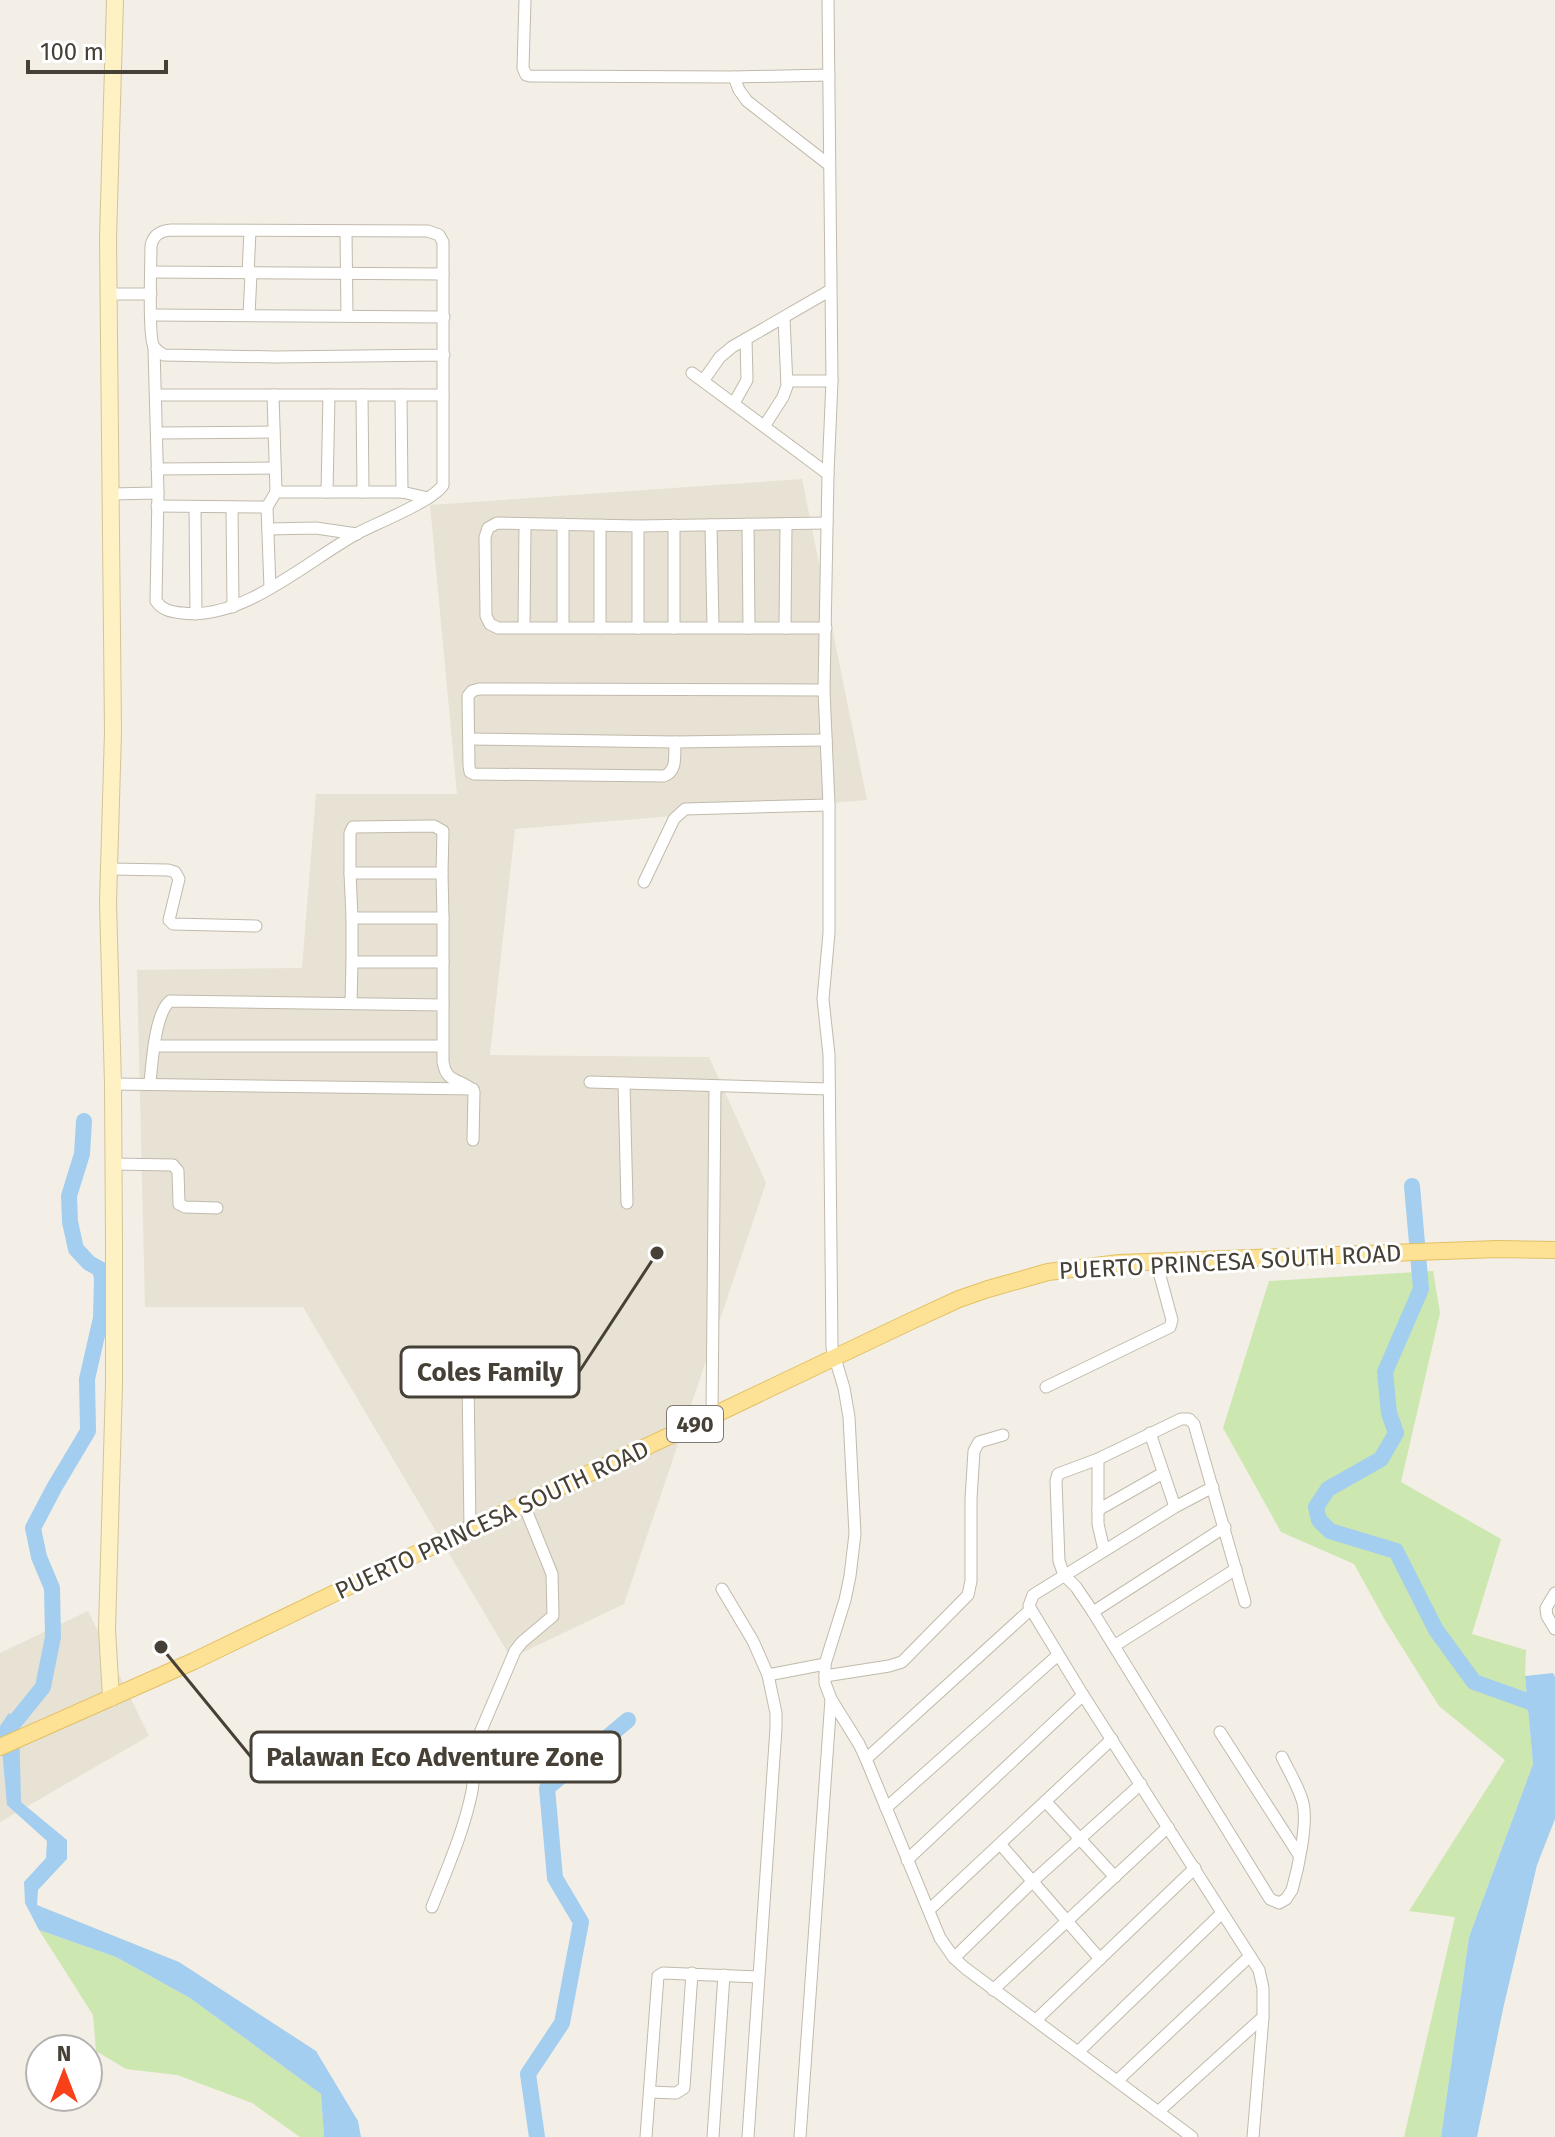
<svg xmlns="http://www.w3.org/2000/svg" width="1555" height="2137" font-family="'Fira Sans',sans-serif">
  <rect width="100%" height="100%" fill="#f3efe6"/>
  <g fill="#e7e2d4">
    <path d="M802,479L867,800L515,829L490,1055L709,1057L766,1183L624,1604L511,1658L303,1307H145L137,970L302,968L316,794H457L430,505Z"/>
    <path d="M88,1611L149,1736L0,1822V1653Z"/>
  </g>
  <g fill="#cce7af">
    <path d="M1433,1271L1440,1313L1401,1482L1501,1539L1472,1634L1526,1650L1525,1676L1533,1764L1469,1937L1441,2137H1404L1455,1917L1409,1911L1505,1760L1439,1706L1385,1620L1354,1564L1281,1532L1223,1428L1269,1281Z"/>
    <path d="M39,1930L116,1957L190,1998L321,2094L324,2137H300L252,2103L177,2075L126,2069L96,2051L93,2015Z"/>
  </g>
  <g fill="#a3ceef">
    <path d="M1553,1673L1555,1677V1819L1537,1865L1503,2009L1477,2137H1441L1469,1937L1533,1764L1525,1676Z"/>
    <path d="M9,1713L19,1721L21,1802L67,1840V1859L38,1890L37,1905L179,1962L316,2051L358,2121L361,2137H324L321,2094L190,1998L116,1957L39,1930L25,1903L24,1882L46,1858L47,1841L7,1805L0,1726Z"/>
  </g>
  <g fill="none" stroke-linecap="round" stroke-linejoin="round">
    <g stroke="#a3ceef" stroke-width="16">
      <path d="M1412,1186L1421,1289L1385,1372L1389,1413L1396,1433L1381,1459L1328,1489L1316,1507L1319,1520L1330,1531L1396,1551L1436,1630L1474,1682L1555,1711V1713"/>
      <path d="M5,1734L43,1687L53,1637L52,1588L39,1557L33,1528L54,1488L88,1431L87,1379L101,1318L102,1278L100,1269L89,1263L76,1249L70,1222L69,1196L82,1154L84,1121"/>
      <path d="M537,2137L528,2074L562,2023L581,1922L555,1878L547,1788L628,1720"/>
    </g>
    <g stroke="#c1baac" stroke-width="13">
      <g id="street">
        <path d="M525,0L523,68L526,75L530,76L734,77L829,75"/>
        <path d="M734,77L739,90L747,101L828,164"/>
        <path d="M346,232L347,316"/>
        <path d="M151,272L443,274"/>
        <path d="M248,274L250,231"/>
        <path d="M108,294H151"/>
        <path d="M151,315L444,317"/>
        <path d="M249,315L251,274"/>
        <path d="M154,348L158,493"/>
        <path d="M692,373L828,474"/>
        <path d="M703,381L720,357L732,347L829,291"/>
        <path d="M787,381H832"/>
        <path d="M156,395H401"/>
        <path d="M273,395L276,492"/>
        <path d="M362,395L363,492"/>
        <path d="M734,403L747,380L746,339"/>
        <path d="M765,425L783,397L787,386L784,318"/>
        <path d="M157,433L274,432"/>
        <path d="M157,469L275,468"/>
        <path d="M327,492L329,395"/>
        <path d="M402,492L401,395H443"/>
        <path d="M110,494L158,493L156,601C162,610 171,612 182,613C243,621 307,561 358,533C377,523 433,501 443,485V242L439,235L428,231L171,230C160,231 153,235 151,246C151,261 148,338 154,347C157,351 160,353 164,355L275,357L444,355"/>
        <path d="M157,506L267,507L276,492H402L428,498"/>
        <path d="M195,507L196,614"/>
        <path d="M232,507L233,607"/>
        <path d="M267,507L270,588"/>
        <path d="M748,524L749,628"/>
        <path d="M711,525L713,627"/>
        <path d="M268,529L316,528L357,534"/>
        <path d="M524,627L525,524"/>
        <path d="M563,627V524"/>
        <path d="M600,628V525"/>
        <path d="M638,628V526"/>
        <path d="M674,628V525"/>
        <path d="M785,628L786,524"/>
        <path d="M826,628H498L490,624L486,616L485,537L488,528L497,523L638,526L827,523"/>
        <path d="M469,739L675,742L826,740"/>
        <path d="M675,742C674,755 678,771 664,776L474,774L470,772L469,766L468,696L472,691L479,689L824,690"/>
        <path d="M109,869L168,870L175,872L179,879L169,920L173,924L256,926"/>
        <path d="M350,873V833L353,827L434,826L443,831L442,873"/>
        <path d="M644,882L674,819L685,809L829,805"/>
        <path d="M352,918L350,873H442L443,918"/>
        <path d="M352,962V918H443V962"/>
        <path d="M351,1003L352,962H443V1062C447,1086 462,1077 474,1092L473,1140"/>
        <path d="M154,1046H442"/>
        <path d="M590,1082L829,1089"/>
        <path d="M150,1083C152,1063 155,1013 170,1001L443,1005"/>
        <path d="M624,1083L627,1203"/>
        <path d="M113,1084L473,1089"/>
        <path d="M113,1164L173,1165L178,1171L179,1204L185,1207L217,1208"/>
        <path d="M468,1378L470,1530"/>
        <path d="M1046,1387L1170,1327L1172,1320L1156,1261"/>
        <path d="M712,1416L715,1087"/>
        <path d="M1150,1433L1175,1507"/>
        <path d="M1098,1459V1524L1104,1550"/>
        <path d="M1213,1487L1175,1507L1033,1595L1029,1606L1083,1695L1259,1970L1263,1988V2017L1253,2137"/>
        <path d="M1098,1510L1163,1473"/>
        <path d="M722,1589L753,1641L768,1675"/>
        <path d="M1555,1593L1546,1608L1547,1616L1555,1629"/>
        <path d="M1245,1602L1194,1424L1189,1419H1181L1098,1459L1058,1474L1056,1481L1059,1561L1064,1575L1076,1587L1093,1612L1270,1899L1279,1903L1286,1899L1292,1890C1298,1869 1308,1824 1303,1803C1299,1787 1289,1772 1282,1757"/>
        <path d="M1093,1612L1225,1527"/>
        <path d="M1114,1646L1236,1569"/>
        <path d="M825,1664V1683L831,1699L859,1744L866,1759L940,1938L954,1958L965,1968L1192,2137"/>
        <path d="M825,1676L889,1666L902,1662L968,1595L971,1581V1499L974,1451L979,1442L1003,1435"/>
        <path d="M1220,1732L1299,1855"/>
        <path d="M866,1759L1030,1610"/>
        <path d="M1046,1802L1115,1877"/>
        <path d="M886,1808L1058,1655"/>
        <path d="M1001,1845L1100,1959"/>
        <path d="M907,1860L1083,1695"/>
        <path d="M432,1907C447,1869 464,1831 472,1791C475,1774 473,1757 477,1740L515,1651L522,1642L553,1616L552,1574L524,1505"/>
        <path d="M929,1910L1112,1739"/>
        <path d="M954,1958L1033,1881L1141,1784"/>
        <path d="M993,1990L1168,1827"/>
        <path d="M1036,2020L1195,1868"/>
        <path d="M1078,2052L1222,1913"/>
        <path d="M1117,2081L1250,1956"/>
        <path d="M650,2092L676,2093L684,2088L692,1973"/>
        <path d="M1158,2112L1263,2017"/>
        <path d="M646,2137L658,1976L663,1973L758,1977"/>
        <path d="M713,2137L724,1975"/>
        <path d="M748,2137L776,1728V1713L768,1675L825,1664L845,1600L850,1576L855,1534L849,1417L844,1388L832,1348L829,1055L823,999L829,933V805L824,690L828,474L832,381L828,0"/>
        <path d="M800,2137L831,1699"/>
      </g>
    </g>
    <g stroke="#d3c497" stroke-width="18">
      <path id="secondary" d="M111,1698L107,1629L114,1384V1246L113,1084L108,903L113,732L108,238L115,0"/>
    </g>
    <g stroke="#e2c065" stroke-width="18">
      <path id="primary" d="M0,1747L194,1661L418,1553L712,1416L909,1322L959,1299L988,1289L1048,1272L1119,1263L1497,1249L1555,1250"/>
    </g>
    <use href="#street" stroke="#fff" stroke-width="11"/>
    <use href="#secondary" stroke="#fef2c5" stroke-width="16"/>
    <use href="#primary" stroke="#fde295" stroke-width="16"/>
  </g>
  <g text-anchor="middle" stroke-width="6" stroke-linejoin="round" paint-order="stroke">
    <rect fill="#fff" stroke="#7e7972" stroke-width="2" x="667" y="1406" width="56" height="36" rx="6"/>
    <g font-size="22" font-weight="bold" fill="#464036">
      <text x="695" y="1432">490</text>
    </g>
    <g font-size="24" fill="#464036" stroke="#fff">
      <text transform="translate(1230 1262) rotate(-3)" y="8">PUERTO PRINCESA SOUTH ROAD</text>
      <text transform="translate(492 1520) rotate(-25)" y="8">PUERTO PRINCESA SOUTH ROAD</text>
    </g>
  </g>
  <path fill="none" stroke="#464036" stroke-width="3" d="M657 1253L579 1372M161 1647L251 1757"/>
  <g fill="#464036" stroke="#fff" stroke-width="3">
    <circle cx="657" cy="1253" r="8"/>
    <circle cx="161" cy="1647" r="8"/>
  </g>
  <g fill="#fff" stroke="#464036" stroke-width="3">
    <rect x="401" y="1347" width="178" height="50" rx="8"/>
    <rect x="251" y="1732" width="369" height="50" rx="8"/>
  </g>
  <g font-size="26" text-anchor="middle" font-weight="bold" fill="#464036">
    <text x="490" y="1381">Coles Family</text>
    <text x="435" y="1766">Palawan Eco Adventure Zone</text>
  </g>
  <g transform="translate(64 2073)"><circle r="38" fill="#ffffff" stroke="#b5b3af" stroke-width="2"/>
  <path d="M0-6L14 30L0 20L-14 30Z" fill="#f84019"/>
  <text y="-12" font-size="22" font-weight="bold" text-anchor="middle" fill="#464036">N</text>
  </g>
  <path d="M28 60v12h138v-12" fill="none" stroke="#464036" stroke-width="4"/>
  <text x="40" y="60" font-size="24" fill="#464036" stroke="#ffffff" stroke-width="6" paint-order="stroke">100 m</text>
</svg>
